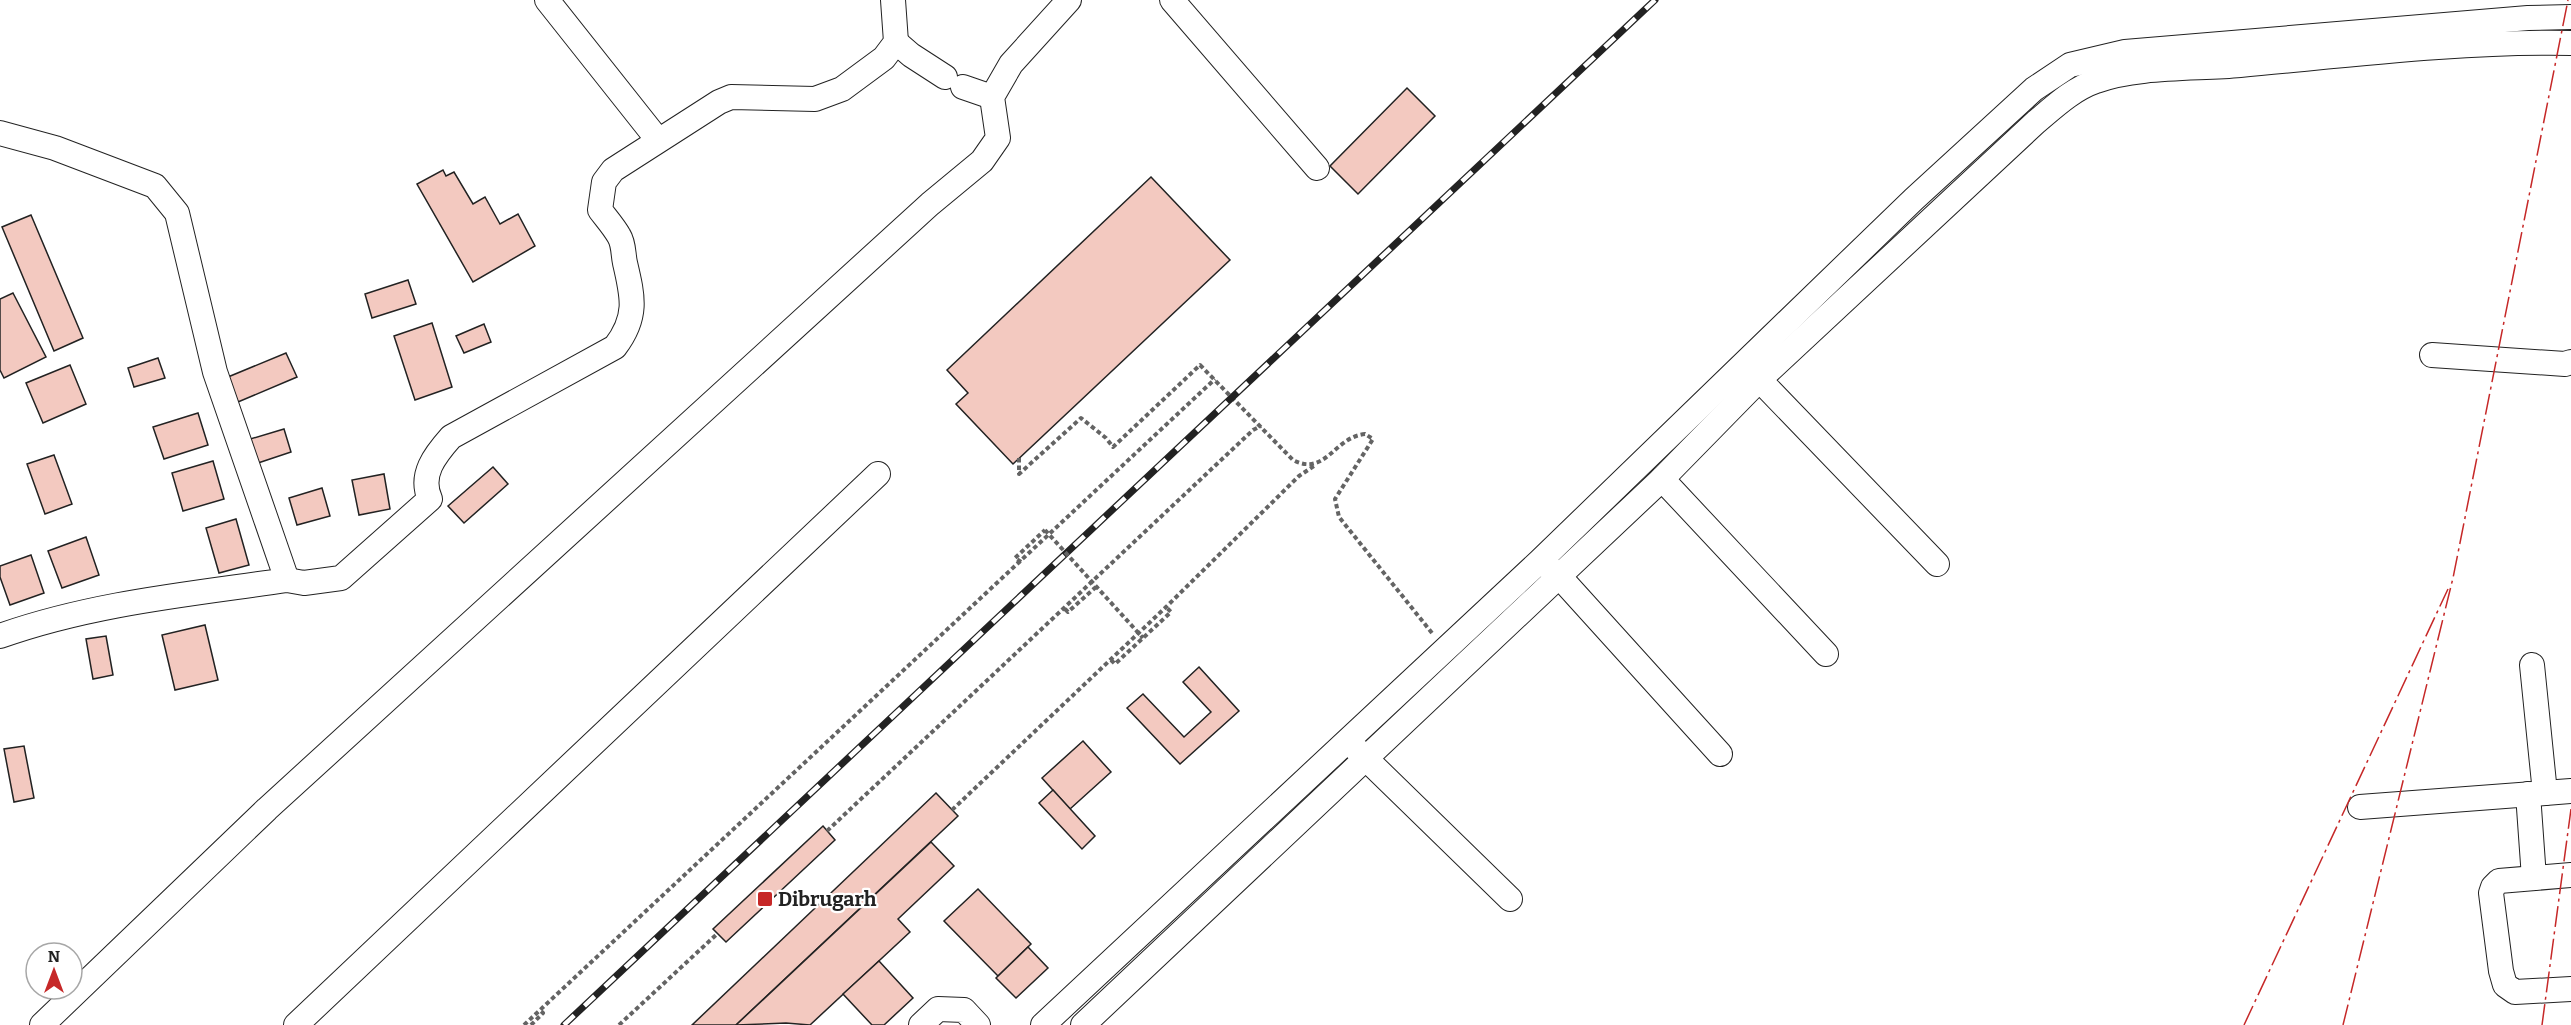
<svg xmlns="http://www.w3.org/2000/svg" width="2571" height="1025" font-family="Bitter,serif">
  <rect width="100%" height="100%" fill="#fff"/>
  <g fill="#f3c9c0" stroke="#222" stroke-width="1.5">
    <path d="M1407,88L1435,116L1358,194L1330,166Z"/>
    <path d="M443,170L446,176L454,172L473,204L485,197L500,224L518,214L535,246L473,282L417,184Z"/>
    <path d="M1151,177L1230,260L1013,464L956,404L968,393L947,370Z"/>
    <path d="M31,215L83,338L54,351L2,227Z"/>
    <path d="M408,280L416,304L372,318L365,294Z"/>
    <path d="M13,293L46,357L4,378L0,370V299Z"/>
    <path d="M432,323L452,387L415,400L394,336Z"/>
    <path d="M484,324L491,342L464,353L456,336Z"/>
    <path d="M286,353L297,377L238,402L228,377Z"/>
    <path d="M158,358L165,378L134,387L128,368Z"/>
    <path d="M70,365L86,404L43,423L26,383Z"/>
    <path d="M198,413L208,445L164,459L153,427Z"/>
    <path d="M284,429L291,452L255,464L247,440Z"/>
    <path d="M54,455L72,504L45,514L27,464Z"/>
    <path d="M213,461L224,499L183,511L172,473Z"/>
    <path d="M493,467L508,484L464,523L448,506Z"/>
    <path d="M384,474L390,509L359,515L352,480Z"/>
    <path d="M322,488L330,516L297,525L289,498Z"/>
    <path d="M236,519L249,565L219,573L206,528Z"/>
    <path d="M86,537L99,575L62,588L48,551Z"/>
    <path d="M31,555L44,593L10,605L0,577V566Z"/>
    <path d="M205,625L218,680L175,690L162,635Z"/>
    <path d="M106,636L113,675L93,679L86,639Z"/>
    <path d="M1199,667L1239,711L1180,764L1127,708L1143,694L1184,737L1211,712L1183,682Z"/>
    <path d="M1083,741L1111,772L1070,809L1042,778Z"/>
    <path d="M24,746L34,798L14,802L4,749Z"/>
    <path d="M1053,790L1095,836L1082,849L1039,803Z"/>
    <path d="M936,793L958,816L736,1025H692Z"/>
    <path d="M823,826L835,840L726,942L713,929Z"/>
    <path d="M931,842L954,866L898,919L910,932L810,1025L786,1023L736,1025Z"/>
    <path d="M978,889L1031,944L998,976L944,921Z"/>
    <path d="M1028,947L1048,968L1016,998L996,978Z"/>
    <path d="M879,961L913,998L884,1025H872L843,994Z"/>
  </g>
  <g fill="none" stroke-linecap="round" stroke-linejoin="round">
    <g stroke="#222" stroke-width="26">
      <g id="minor">
        <path d="M547,0L658,140"/>
        <path d="M1172,0L1317,168"/>
        <path d="M896,42L911,55L945,77"/>
        <path d="M963,87L992,97"/>
        <path d="M0,133L55,148L155,186L177,213L215,372L287,580"/>
        <path d="M2432,355L2565,364L2571,362"/>
        <path d="M1750,370L1937,564"/>
        <path d="M1662,479L1826,654"/>
        <path d="M1547,566L1558,575L1720,754"/>
        <path d="M0,636C93,603 191,594 287,580L304,583L341,578L430,499C419,475 435,455 451,437L615,347C638,317 633,297 625,263C623,254 624,244 619,236C614,227 606,218 600,210L604,182L613,170L719,102L731,97L815,99L842,89L884,58L896,42L893,0"/>
        <path d="M2532,665L2545,793"/>
        <path d="M1354,747L1510,899"/>
        <path d="M2528,794L2534,878"/>
        <path d="M2360,807L2571,791"/>
        <path d="M2571,875L2499,881L2493,887L2491,893L2501,971L2505,985L2515,992L2571,989"/>
        <path d="M42,1025L267,809L930,204L982,161L998,138L992,97L1011,64L1069,0"/>
        <path d="M296,1025L878,474"/>
        <path d="M921,1025L938,1009L964,1010L978,1025"/>
        <path d="M1043,1025L1540,561L1914,199L2034,89L2070,65L2125,52L2528,18L2571,17"/>
        <path d="M1083,1025L1662,479L1759,380L2036,122C2055,106 2073,89 2096,81C2136,66 2197,69 2240,65C2350,55 2460,41 2571,43"/>
      </g>
    </g>
    <g stroke="#646464" stroke-width="4" stroke-dasharray="4.5 3" stroke-linecap="butt">
      <path d="M1019,458V474L1081,418L1106,438L1113,447L1200,365L1293,460C1326,477 1334,437 1365,434L1373,439L1335,499L1339,517L1432,633"/>
      <path d="M1021,562L1015,558L1045,530"/>
      <path d="M1065,609L1068,612L1096,587"/>
      <path d="M1111,660L1115,664L1171,612L1166,607"/>
      <path d="M952,810L1166,607L1299,476L1314,466"/>
      <path d="M827,831L1253,430L1261,426"/>
      <path d="M524,1025L1215,379"/>
      <path d="M531,1025L543,1013L540,1010"/>
      <path d="M619,1025L717,934"/>
    </g>
    <use href="#minor" stroke="#fff" stroke-width="24"/>
    <g stroke="#222" stroke-width="7">
      <path id="rail" d="M564,1025L1655,0"/>
    </g>
    <use href="#rail" stroke="#fff" stroke-width="4.5" stroke-dasharray="14" stroke-linecap="butt"/>
    <path stroke="#646464" stroke-width="4" stroke-dasharray="4.5 3" stroke-linecap="butt" d="M1045,530L1143,638"/>
    <g stroke="#c62828" stroke-width="1.5" stroke-dasharray="21 4.5 3 4.5" stroke-linecap="butt">
      <path d="M2244,1025L2448,589"/>
      <path d="M2343,1025L2453,578L2568,0"/>
      <path d="M2542,1025L2571,809"/>
    </g>
  </g>
  <rect fill="#c62828" stroke="#fff" stroke-width="2" x="757" y="891" width="16" height="16" rx="3"/>
  <g text-anchor="middle" stroke-width="4.5" stroke-linejoin="round" paint-order="stroke">
    <g font-size="20" font-weight="bold" fill="#222" stroke="#fff" text-anchor="start">
      <text x="778" y="906">Dibrugarh</text>
    </g>
  </g>
  <g transform="translate(54 971)"><circle r="28" fill="#ffffff" stroke="#a7a7a7" stroke-width="1.5"/>
  <path d="M0-4.5L10 22L0 15L-10 22Z" fill="#c62828"/>
  <text y="-9" font-size="16" font-weight="bold" text-anchor="middle" fill="#222222">N</text>
  </g>
</svg>
